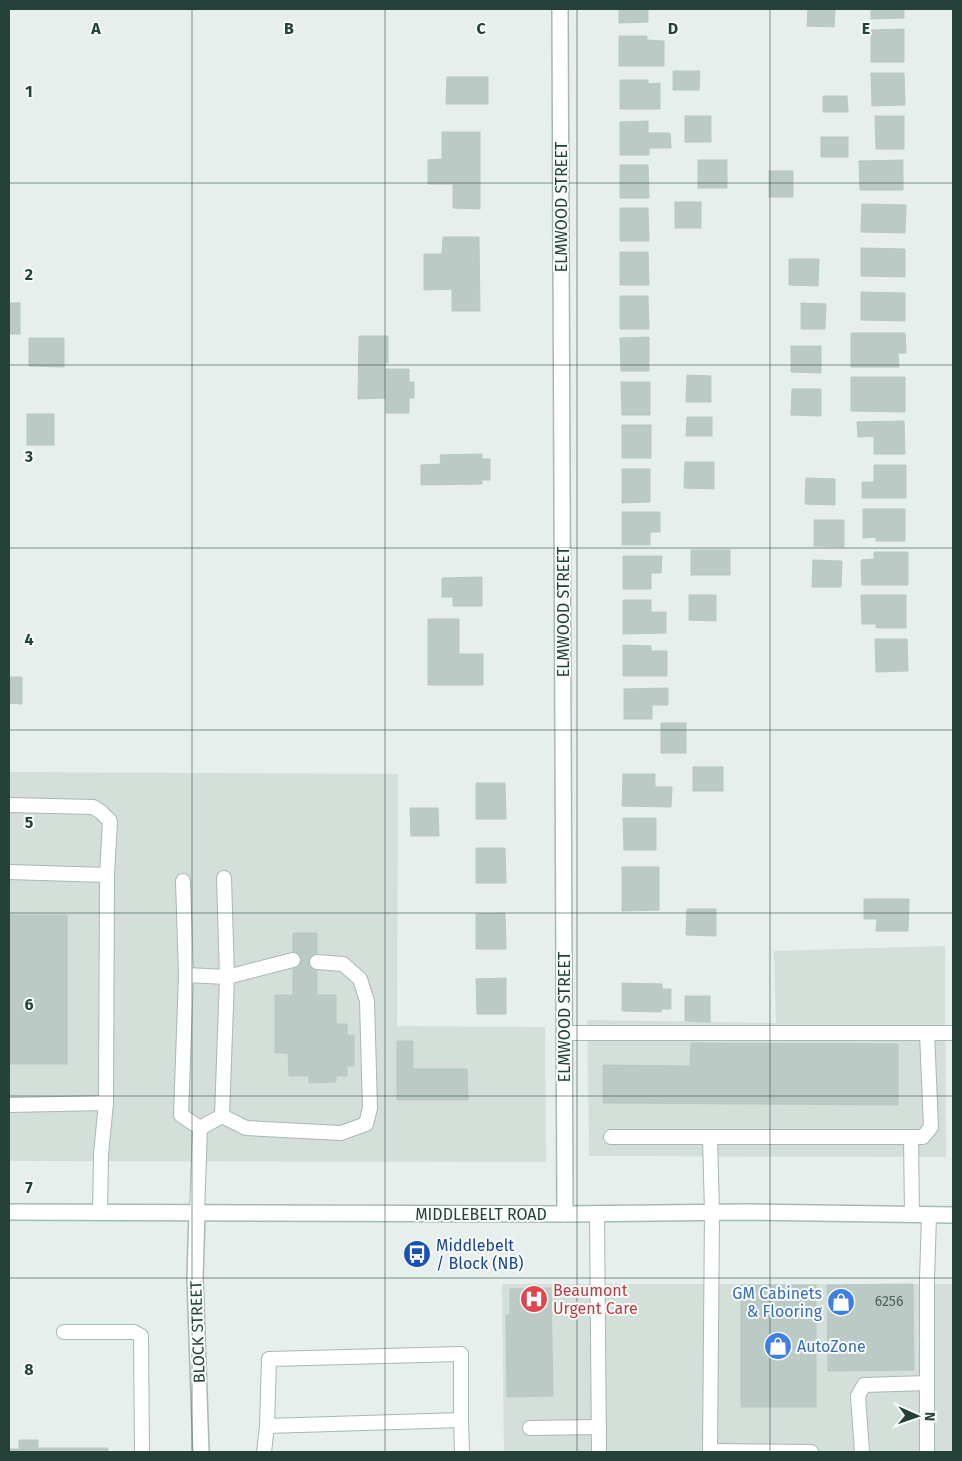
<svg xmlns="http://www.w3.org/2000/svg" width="962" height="1461" font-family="'Fira Sans',sans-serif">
  <rect width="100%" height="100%" fill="#e6efeb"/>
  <g fill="#d4dfda">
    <path d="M9,772L398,774L397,1026L545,1027L546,1162L9,1161Z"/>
    <path d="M945,946L946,1157L589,1156L587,1020L776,1023L774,951Z"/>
    <path d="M502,1284H953V1452H504Z"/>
  </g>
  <g fill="#bbcac4" stroke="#b8c9c2">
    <path d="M619,9H648V22L619,23Z"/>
    <path d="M808,9H835L834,27L807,26Z"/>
    <path d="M871,9H904V18L871,19Z"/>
    <path d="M904,29V62H871V30Z"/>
    <path d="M619,36H647V40L664,41V66H619Z"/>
    <path d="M673,71H700L699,90H673Z"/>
    <path d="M871,73H904L905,105L872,106Z"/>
    <path d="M447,77H488V104H446Z"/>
    <path d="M620,80H648V84L660,83V109H620Z"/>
    <path d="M823,96H847L848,112H823Z"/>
    <rect x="685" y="116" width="26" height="26"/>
    <path d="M875,116H904V149H876Z"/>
    <path d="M648,121V133H670L671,148H649V155H620V122Z"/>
    <path d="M442,132H480V209L453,208V184H428V160L442,159Z"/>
    <rect x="821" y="137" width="27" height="20"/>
    <rect x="698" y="160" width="29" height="28"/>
    <path d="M903,160V190H860L859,161Z"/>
    <path d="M620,165H648L649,198H620Z"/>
    <rect x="769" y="171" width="24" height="26"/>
    <rect x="675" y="202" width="26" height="26"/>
    <path d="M862,204L906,205L905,233L861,232Z"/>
    <path d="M620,208H648L649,241H620Z"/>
    <path d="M443,237H479L480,311H452V289L424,290V254H442Z"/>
    <path d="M861,248L905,249V277L861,276Z"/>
    <path d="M620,252H648L649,285H620Z"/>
    <path d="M789,259H819L818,286L789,285Z"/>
    <path d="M861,292L905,293V321L861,320Z"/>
    <path d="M620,296H648L649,329H620Z"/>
    <rect x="9" y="303" width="11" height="31"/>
    <path d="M801,303L826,304L825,329H801Z"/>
    <path d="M851,333H905L906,353H898L899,367H851Z"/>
    <path d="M359,336H388V363H385V369H409V382H414V398H409V413H386V398L358,399Z"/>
    <path d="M649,337V371H621L620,338Z"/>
    <path d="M29,338H64V367L29,366Z"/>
    <path d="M791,346H821V373L791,372Z"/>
    <path d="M687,375L711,376V402H686Z"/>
    <path d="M851,377H905V412L851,411Z"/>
    <path d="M621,382H650V415H622Z"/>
    <path d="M792,389H821V416L791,415Z"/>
    <rect x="27" y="414" width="27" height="31"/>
    <path d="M687,417H712V436H686Z"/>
    <path d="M904,421L905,454H874V436L858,437L857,422Z"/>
    <rect x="622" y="425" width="29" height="33"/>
    <path d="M482,454V459H490V480H482V484L421,485V465L441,464L440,455Z"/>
    <path d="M685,462H714V489L684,488Z"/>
    <path d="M874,465H906V498H862V482H874Z"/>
    <path d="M622,469H650V502L622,503Z"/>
    <path d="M806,478L835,479V505L805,504Z"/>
    <path d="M863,509H905V541H876V537L863,538Z"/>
    <path d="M622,512H660V532H650V545H622Z"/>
    <path d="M814,520H844V547L814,546Z"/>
    <rect x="691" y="550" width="39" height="25"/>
    <path d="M874,552H908V585H862L861,560L874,559Z"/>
    <path d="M623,556H662L661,573H651V589H623Z"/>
    <path d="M813,560L842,561L841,587H812Z"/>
    <path d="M482,577V606H453V597H442V578Z"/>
    <path d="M689,595H716V621L689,620Z"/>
    <path d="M861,595H906V628H876V624H862Z"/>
    <path d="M623,600H651V612H666V633L623,634Z"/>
    <path d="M428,619H459V654H483V685H428Z"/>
    <path d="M875,639H907L908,671L876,672Z"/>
    <path d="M623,645L651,646V651H667V676H623Z"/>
    <path d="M9,677H22V704L9,703Z"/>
    <path d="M668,688V705H652V719H624V689Z"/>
    <rect x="661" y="723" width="25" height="30"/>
    <rect x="693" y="767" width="30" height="24"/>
    <path d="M623,774H655V787H672L671,807L622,806Z"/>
    <path d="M476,783H505L506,819H476Z"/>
    <path d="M410,808H438L439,836H411Z"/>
    <path d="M623,818H656V850H624Z"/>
    <path d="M476,848H505L506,883H476Z"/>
    <path d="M622,867H659V910L622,911Z"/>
    <path d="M864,899H909L908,931H876L877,919H864Z"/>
    <path d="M687,909H716V936L686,935Z"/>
    <path d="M505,913L506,949H476V914Z"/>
    <rect x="9" y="915" width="58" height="149"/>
    <path d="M293,933H317V995H336V1024H347V1035H354V1066H347V1076H336V1082L309,1083V1076H289L288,1053H275V995H293Z"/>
    <path d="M506,978V1014H477L476,979Z"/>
    <path d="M622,983L662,984V989H671V1009H662L661,1012L622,1011Z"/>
    <path d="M685,996H710V1022L685,1021Z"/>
    <path d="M397,1041H413V1069H467L468,1100H397Z"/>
    <path d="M691,1043L898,1044V1105L603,1103V1065L690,1066Z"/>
    <path d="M913,1284L914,1370L828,1371L827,1285Z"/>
    <rect x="741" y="1285" width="75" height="122"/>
    <path d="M551,1288L553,1396L507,1397L506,1315H510V1289Z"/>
    <path d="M19,1440H38V1448H108V1452H9V1449H19Z"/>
  </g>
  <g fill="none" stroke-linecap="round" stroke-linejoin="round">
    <g stroke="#a8b8b2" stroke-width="16">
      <g id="service">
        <path d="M9,805L93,807L101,812L110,821L107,875"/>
        <path d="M9,872L107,875L106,1103"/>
        <path d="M183,881L186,975L181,1115L200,1128"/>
        <path d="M186,975L227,977L293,960"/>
        <path d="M564,1033H953"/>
        <path d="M9,1105L106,1103L101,1154L100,1212"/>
        <path d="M222,1116L246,1128L341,1133L366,1124L370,1108L367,1001L360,979L343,964L317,962"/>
        <path d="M222,1116L227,977L224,878"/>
        <path d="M611,1137H923L931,1127L927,1033"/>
        <path d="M911,1137L912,1214"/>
        <path d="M197,1213L200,1128L222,1116"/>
        <path d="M597,1214L599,1452"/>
        <path d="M64,1332H134L141,1336L142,1452"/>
        <path d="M461,1420L462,1452"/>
        <path d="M530,1428L599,1427"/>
        <path d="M710,1451L811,1452"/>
        <path d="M264,1452L267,1426L269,1359L461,1354V1420L267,1426"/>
        <path d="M710,1452L712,1212L710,1137"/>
        <path d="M862,1452L858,1396L864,1385L927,1383"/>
        <path d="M927,1452V1280L929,1215"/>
      </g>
    </g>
    <g stroke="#a8b8b2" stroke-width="18">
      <g id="minor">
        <path d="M560,9L565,1214"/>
        <path d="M197,1213L195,1278L201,1452"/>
      </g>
    </g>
    <g stroke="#a4bbb3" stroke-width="18">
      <path id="secondary" d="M9,1212L565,1214L745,1212L953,1215"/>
    </g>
    <use href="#service" stroke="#fff" stroke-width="14"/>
    <use href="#minor" stroke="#fff" stroke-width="15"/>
    <use href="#secondary" stroke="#fff" stroke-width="15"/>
  </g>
  <path fill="none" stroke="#24423a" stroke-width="1" stroke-opacity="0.55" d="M192,9V1452M385,9V1452M577,9V1452M770,9V1452M9,183H953M9,365H953M9,548H953M9,730H953M9,913H953M9,1096H953M9,1278H953"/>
  <defs>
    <g id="bus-disc" transform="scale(1.4375)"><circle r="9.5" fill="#1a4fb4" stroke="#f7fbf9"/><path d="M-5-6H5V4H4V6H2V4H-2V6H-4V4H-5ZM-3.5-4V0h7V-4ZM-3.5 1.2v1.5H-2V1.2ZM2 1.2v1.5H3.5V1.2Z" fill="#fff"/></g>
    <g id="hospital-disc" transform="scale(1.4375)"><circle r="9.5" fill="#e0444e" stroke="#f7fbf9"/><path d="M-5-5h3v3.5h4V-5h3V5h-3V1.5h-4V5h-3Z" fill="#fff"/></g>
    <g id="shop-disc" transform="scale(1.4375)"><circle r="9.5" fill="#3f7fe0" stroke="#f7fbf9"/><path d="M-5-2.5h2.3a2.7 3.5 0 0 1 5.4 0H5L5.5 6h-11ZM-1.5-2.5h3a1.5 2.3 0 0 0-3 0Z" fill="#fff"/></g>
  </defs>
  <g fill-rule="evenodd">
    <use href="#bus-disc" x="417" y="1254"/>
    <use href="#hospital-disc" x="534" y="1299"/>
    <use href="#shop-disc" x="841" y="1302"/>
    <use href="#shop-disc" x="778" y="1346"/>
  </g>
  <g text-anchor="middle" stroke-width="4" stroke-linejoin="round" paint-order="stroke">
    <g font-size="14" fill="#4a645c">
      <text x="889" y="1306">6256</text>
    </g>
    <g font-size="16" fill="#24423a" stroke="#f7fbf9">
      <text transform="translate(561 207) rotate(-90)" y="6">ELMWOOD STREET</text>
      <text transform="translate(563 612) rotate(-90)" y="6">ELMWOOD STREET</text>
      <text transform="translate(564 1017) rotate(-90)" y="6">ELMWOOD STREET</text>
      <text x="481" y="1220">MIDDLEBELT ROAD</text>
      <text transform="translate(197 1332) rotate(-92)" y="6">BLOCK STREET</text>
    </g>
    <g font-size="16" fill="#164399" stroke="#f7fbf9" text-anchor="start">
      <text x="436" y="1251">Middlebelt<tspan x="436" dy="18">/ Block (NB)</tspan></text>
    </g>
    <g font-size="16" fill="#be3a42" stroke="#f7fbf9" text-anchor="start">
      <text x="553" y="1296">Beaumont<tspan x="553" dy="18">Urgent Care</tspan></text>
    </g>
    <g font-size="16" fill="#366cbe" stroke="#f7fbf9" text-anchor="end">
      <text x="822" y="1299">GM Cabinets<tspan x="822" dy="18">&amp; Flooring</tspan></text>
      <text x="797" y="1352" text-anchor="start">AutoZone</text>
    </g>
  </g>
  <g font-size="16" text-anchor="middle" font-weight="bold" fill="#24423a" stroke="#f7fbf9" stroke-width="4" stroke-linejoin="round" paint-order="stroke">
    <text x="96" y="34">A</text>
    <text x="289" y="34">B</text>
    <text x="481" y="34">C</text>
    <text x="673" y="34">D</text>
    <text x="866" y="34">E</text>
    <text x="29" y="97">1</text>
    <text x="29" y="280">2</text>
    <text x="29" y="462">3</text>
    <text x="29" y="645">4</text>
    <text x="29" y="828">5</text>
    <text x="29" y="1010">6</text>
    <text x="29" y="1193">7</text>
    <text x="29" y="1375">8</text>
  </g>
  <rect width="962" height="1461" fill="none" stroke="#24423a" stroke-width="20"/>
  <g transform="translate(917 1416) rotate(92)" stroke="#f7fbf9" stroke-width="4" paint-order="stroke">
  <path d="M0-4L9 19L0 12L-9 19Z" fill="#24423a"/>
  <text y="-8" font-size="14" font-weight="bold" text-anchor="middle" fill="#24423a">N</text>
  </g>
</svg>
